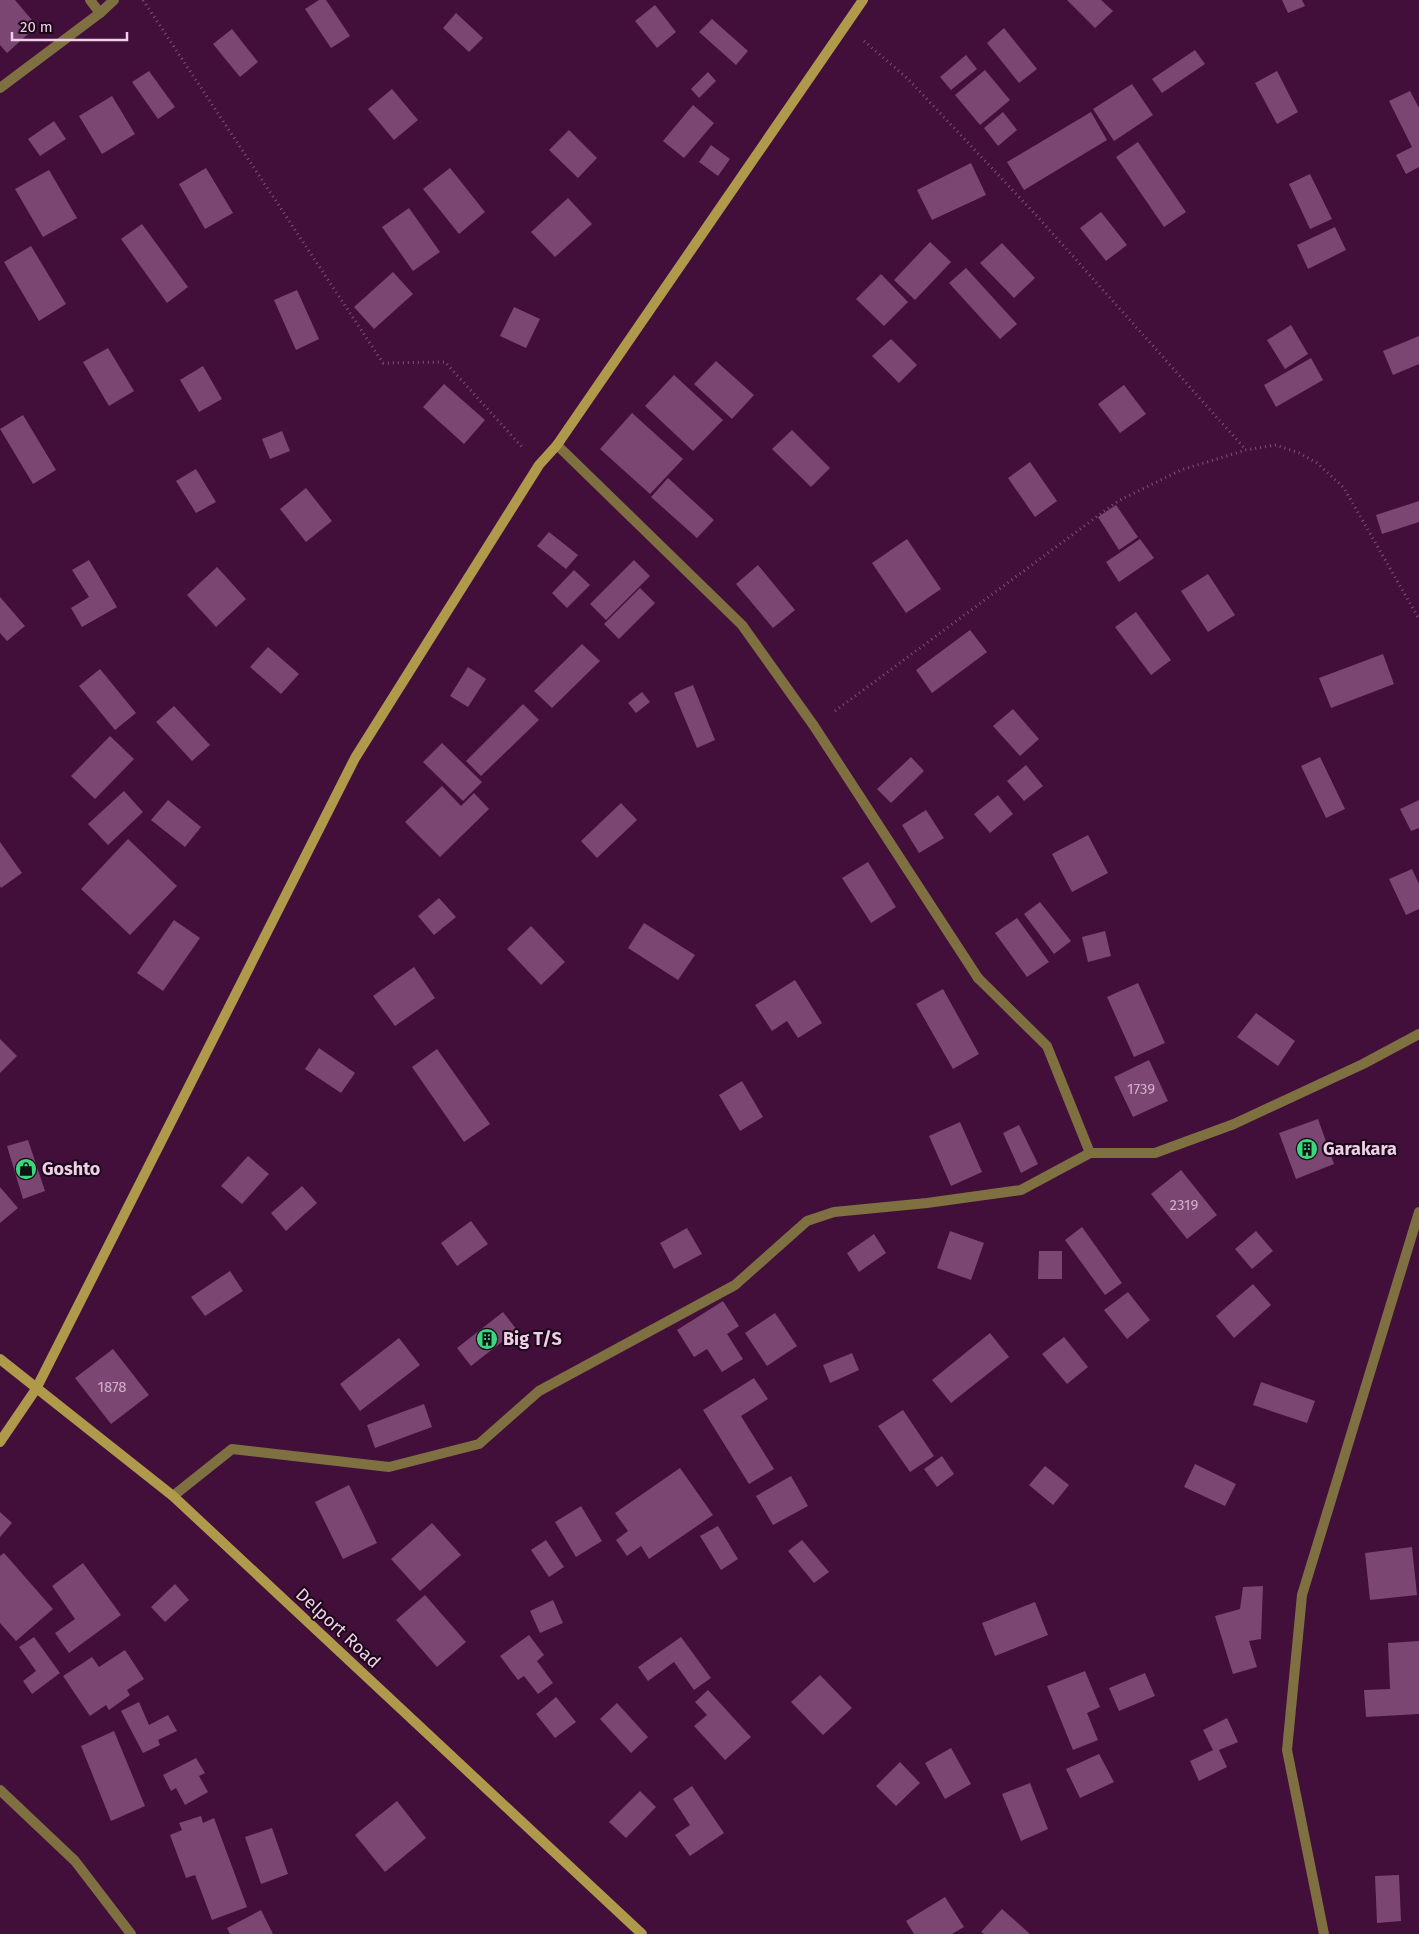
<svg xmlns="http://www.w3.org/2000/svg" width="1419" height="1934" font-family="'Fira Sans',sans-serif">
  <rect width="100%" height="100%" fill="#410f3a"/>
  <g fill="#7b4672">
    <path d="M0,0H15L37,26L7,53L0,45Z"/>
    <path d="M319,0H326L350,36L331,48L305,9Z"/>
    <path d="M1067,0H1101L1113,11L1095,28Z"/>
    <path d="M1282,0H1302L1305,6L1288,13Z"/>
    <path d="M655,5L676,32L657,48L635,21Z"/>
    <path d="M456,13L483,38L469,52L443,28Z"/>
    <path d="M712,19L748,51L736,65L699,32Z"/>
    <path d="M1004,28L1037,69L1019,83L987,43Z"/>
    <path d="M232,29L258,62L240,77L213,44Z"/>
    <path d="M1195,50L1205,64L1162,93L1152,79Z"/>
    <path d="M966,55L977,69L951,90L940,77Z"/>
    <path d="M985,70L1010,100L980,125L955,95Z"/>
    <path d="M149,71L175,107L158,119L132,82Z"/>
    <path d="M1277,71L1298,112L1277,124L1255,83Z"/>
    <path d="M708,72L716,81L699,98L691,89Z"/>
    <path d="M1132,84L1153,115L1114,141L1093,109Z"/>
    <path d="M392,89L418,120L394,140L368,109Z"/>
    <path d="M1410,91L1419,108V167L1406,174L1396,155L1412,147L1389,101Z"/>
    <path d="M112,96L135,134L102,154L79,116Z"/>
    <path d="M693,105L714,123L684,158L663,141Z"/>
    <path d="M1003,112L1017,130L998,146L984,128Z"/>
    <path d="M1091,112L1107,140L1024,190L1007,162Z"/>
    <path d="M54,121L66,139L40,156L28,139Z"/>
    <path d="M569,130L597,158L578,178L549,150Z"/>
    <path d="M1138,142L1186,212L1164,227L1116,157Z"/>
    <path d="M711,145L730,159L718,176L699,162Z"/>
    <path d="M971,163L986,195L932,220L917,190Z"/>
    <path d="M206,168L233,213L205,229L179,184Z"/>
    <path d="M450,168L485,212L459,234L423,189Z"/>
    <path d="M49,170L77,218L43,237L15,189Z"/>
    <path d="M1310,174L1332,219L1310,229L1289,184Z"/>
    <path d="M568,198L592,224L555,257L531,232Z"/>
    <path d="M409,208L440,252L413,271L382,227Z"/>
    <path d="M1101,212L1127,245L1106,261L1080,228Z"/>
    <path d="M142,224L188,287L167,303L121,239Z"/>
    <path d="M1335,227L1346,250L1308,269L1297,245Z"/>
    <path d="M930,242L951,262L915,300L894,280Z"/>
    <path d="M1002,243L1035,278L1014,298L980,263Z"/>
    <path d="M31,246L66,304L39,321L4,262Z"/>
    <path d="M966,268L1017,324L1000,339L949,283Z"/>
    <path d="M393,272L413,294L374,329L354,307Z"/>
    <path d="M881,274L908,302L884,326L856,299Z"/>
    <path d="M297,290L319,339L296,350L274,300Z"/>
    <path d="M514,307L540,319L526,348L500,336Z"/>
    <path d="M1291,325L1308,354L1285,369L1267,340Z"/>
    <path d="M1419,336V364L1393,375L1383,351Z"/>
    <path d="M891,339L917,365L899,383L872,356Z"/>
    <path d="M108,348L134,391L109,406L83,362Z"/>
    <path d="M1311,358L1323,380L1276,407L1264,385Z"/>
    <path d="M716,361L754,395L732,419L694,384Z"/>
    <path d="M203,366L222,399L199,412L180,380Z"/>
    <path d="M674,375L723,420L693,451L645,406Z"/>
    <path d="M444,384L485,420L464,444L423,407Z"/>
    <path d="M1124,385L1146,414L1120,433L1098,404Z"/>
    <path d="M632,413L683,459L650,494L600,449Z"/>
    <path d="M23,415L56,470L33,484L0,429Z"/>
    <path d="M792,430L830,468L811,487L772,449Z"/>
    <path d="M282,431L290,451L270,459L262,439Z"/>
    <path d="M1030,462L1057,501L1035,517L1008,478Z"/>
    <path d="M196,469L216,502L196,513L176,481Z"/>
    <path d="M668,478L714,520L697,538L651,497Z"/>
    <path d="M306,488L332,521L306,542L280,509Z"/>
    <path d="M1419,501V522L1382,534L1376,515Z"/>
    <path d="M1116,505L1138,537L1119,550L1098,517Z"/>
    <path d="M549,532L578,555L566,569L537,546Z"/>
    <path d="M907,539L941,589L906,613L872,563Z"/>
    <path d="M1140,539L1154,558L1119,582L1106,562Z"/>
    <path d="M89,560L117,607L82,627L71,608L89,597L72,570Z"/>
    <path d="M634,560L650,576L606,620L590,604Z"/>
    <path d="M758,565L795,610L773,628L736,584Z"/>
    <path d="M217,567L246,599L216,627L187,595Z"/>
    <path d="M574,570L590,585L567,608L552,593Z"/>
    <path d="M1208,574L1235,615L1208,632L1181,591Z"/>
    <path d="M640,588L655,603L619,639L604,624Z"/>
    <path d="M0,597L25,626L7,641L0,633Z"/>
    <path d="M1136,612L1171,660L1151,675L1115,627Z"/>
    <path d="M970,630L987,652L932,693L916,670Z"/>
    <path d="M582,644L600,661L552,708L534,691Z"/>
    <path d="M268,647L299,674L281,694L250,667Z"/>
    <path d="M1383,654L1394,684L1331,708L1319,678Z"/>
    <path d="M468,667L486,679L468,707L450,696Z"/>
    <path d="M100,669L136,713L115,730L79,686Z"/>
    <path d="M693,685L715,740L697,748L674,693Z"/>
    <path d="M642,692L650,702L636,713L628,703Z"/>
    <path d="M523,704L539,720L481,776L466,761Z"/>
    <path d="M174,706L210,745L192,761L156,722Z"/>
    <path d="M1013,709L1039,739L1020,756L993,726Z"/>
    <path d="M110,736L134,759L95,799L71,776Z"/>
    <path d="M442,743L482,782L463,801L423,762Z"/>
    <path d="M911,757L924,771L891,803L877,789Z"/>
    <path d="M1320,757L1345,809L1326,818L1301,766Z"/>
    <path d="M1026,765L1043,786L1024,801L1007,781Z"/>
    <path d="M442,786L461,806L474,793L489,809L440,857L405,822Z"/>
    <path d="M124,791L143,812L108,845L88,824Z"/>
    <path d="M998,795L1013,814L990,833L974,814Z"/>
    <path d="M168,800L201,827L185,847L151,820Z"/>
    <path d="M1419,800V828L1411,831L1400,809Z"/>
    <path d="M621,803L637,820L597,858L581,841Z"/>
    <path d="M926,810L944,838L919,853L902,825Z"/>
    <path d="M1088,835L1108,873L1072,892L1052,854Z"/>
    <path d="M128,839L177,886L130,935L81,889Z"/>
    <path d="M0,842L22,873L1,888L0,886Z"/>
    <path d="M868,862L896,907L871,923L842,878Z"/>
    <path d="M1412,869L1419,884V909L1406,915L1389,879Z"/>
    <path d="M439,898L456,917L434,935L418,916Z"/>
    <path d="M1040,902L1071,941L1054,954L1024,914Z"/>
    <path d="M1017,918L1049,962L1027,977L995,933Z"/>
    <path d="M174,920L200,938L163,991L137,973Z"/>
    <path d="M644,923L695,955L678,980L628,948Z"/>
    <path d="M531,926L565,962L541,985L507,949Z"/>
    <path d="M1105,931L1111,956L1088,962L1082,937Z"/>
    <path d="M414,967L435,998L395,1026L373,996Z"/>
    <path d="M795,980L822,1023L798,1038L787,1021L772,1031L755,1005Z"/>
    <path d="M1138,983L1165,1043L1134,1057L1107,997Z"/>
    <path d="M943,989L979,1054L953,1069L916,1004Z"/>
    <path d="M1256,1013L1295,1041L1278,1066L1237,1037Z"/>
    <path d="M0,1039L17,1056L0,1073Z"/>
    <path d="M319,1048L355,1073L341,1093L305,1069Z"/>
    <path d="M437,1049L490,1124L464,1142L412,1067Z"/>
    <path d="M1149,1060L1168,1101L1133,1117L1114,1077Z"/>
    <path d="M742,1081L763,1117L740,1131L719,1095Z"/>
    <path d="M1318,1119L1334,1164L1296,1179L1279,1133Z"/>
    <path d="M960,1122L982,1172L951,1186L929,1136Z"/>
    <path d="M1019,1125L1038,1164L1021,1173L1003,1133Z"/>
    <path d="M28,1140L45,1191L23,1199L7,1146Z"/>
    <path d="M248,1156L269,1174L242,1204L221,1186Z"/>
    <path d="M1181,1170L1217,1215L1187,1239L1151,1194Z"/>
    <path d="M302,1186L317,1203L286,1231L271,1213Z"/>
    <path d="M0,1187L18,1208L0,1223Z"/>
    <path d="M471,1221L488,1244L457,1266L441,1243Z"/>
    <path d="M1082,1227L1122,1283L1105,1295L1065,1240Z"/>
    <path d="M687,1228L702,1254L674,1269L660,1243Z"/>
    <path d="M950,1231L984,1243L971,1280L937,1268Z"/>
    <path d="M1256,1231L1273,1251L1252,1269L1235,1249Z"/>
    <path d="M874,1234L886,1253L859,1272L847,1253Z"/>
    <path d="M1039,1251H1062V1279H1038Z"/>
    <path d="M230,1271L243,1291L205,1316L191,1297Z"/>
    <path d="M1253,1284L1271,1305L1234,1338L1216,1316Z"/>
    <path d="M1128,1292L1150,1320L1127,1339L1104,1310Z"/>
    <path d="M723,1301L739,1326L727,1334L743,1359L722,1372L707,1349L694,1357L677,1330Z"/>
    <path d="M503,1312L517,1330L471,1366L457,1348Z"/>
    <path d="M775,1313L797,1346L767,1366L745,1333Z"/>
    <path d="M990,1333L1009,1357L951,1403L932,1380Z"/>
    <path d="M1064,1337L1088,1367L1067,1384L1042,1354Z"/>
    <path d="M399,1338L420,1365L360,1411L340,1384Z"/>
    <path d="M113,1349L149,1395L111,1424L75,1378Z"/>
    <path d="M852,1353L859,1370L830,1383L823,1365Z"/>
    <path d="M754,1378L768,1399L741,1416L774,1469L749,1484L703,1410Z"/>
    <path d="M1261,1382L1315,1401L1307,1423L1253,1405Z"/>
    <path d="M424,1404L432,1427L375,1448L367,1425Z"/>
    <path d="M903,1410L934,1456L910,1472L878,1426Z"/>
    <path d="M942,1456L954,1474L937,1487L924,1469Z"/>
    <path d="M1195,1464L1236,1484L1225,1506L1184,1487Z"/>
    <path d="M1045,1466L1069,1485L1053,1505L1029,1485Z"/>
    <path d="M680,1468L713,1515L649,1559L641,1546L627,1556L616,1540L628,1531L615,1513Z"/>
    <path d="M791,1476L808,1506L773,1525L756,1496Z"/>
    <path d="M349,1485L377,1543L343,1559L315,1502Z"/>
    <path d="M581,1506L602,1541L576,1557L555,1522Z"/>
    <path d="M0,1512L12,1523L0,1537Z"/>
    <path d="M432,1523L461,1555L420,1591L391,1559Z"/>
    <path d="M718,1526L738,1559L721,1570L700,1536Z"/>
    <path d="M546,1540L564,1567L549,1577L531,1550Z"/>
    <path d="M802,1540L829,1572L814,1583L788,1551Z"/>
    <path d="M1412,1547L1417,1595L1370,1600L1365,1553Z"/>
    <path d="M4,1553L53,1609L16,1641L0,1623V1556Z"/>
    <path d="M83,1563L121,1615L69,1653L55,1633L75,1619L52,1586Z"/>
    <path d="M175,1584L189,1600L165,1622L151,1607Z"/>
    <path d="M1263,1586L1261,1639L1249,1641L1257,1667L1233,1674L1215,1616L1240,1609L1243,1587Z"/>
    <path d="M425,1595L466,1642L437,1667L396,1620Z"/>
    <path d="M553,1600L563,1623L540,1633L530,1611Z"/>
    <path d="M1035,1602L1048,1635L995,1656L982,1623Z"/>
    <path d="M529,1635L544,1655L537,1661L553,1683L538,1694L524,1676L518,1680L500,1656Z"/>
    <path d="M34,1637L60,1673L32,1694L23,1681L36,1671L19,1647Z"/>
    <path d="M681,1637L711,1678L694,1690L674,1662L648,1681L638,1667Z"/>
    <path d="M1419,1641V1714L1366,1717L1364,1690L1390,1689L1388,1643Z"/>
    <path d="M125,1650L144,1679L127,1690L130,1695L109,1710L106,1705L90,1716L63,1676L92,1657L99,1667Z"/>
    <path d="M1085,1671L1100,1707L1087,1713L1098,1740L1073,1750L1047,1686Z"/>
    <path d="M1145,1673L1155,1696L1119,1711L1109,1688Z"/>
    <path d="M820,1675L852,1708L823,1735L791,1702Z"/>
    <path d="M708,1690L751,1737L725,1760L694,1726L707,1715L695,1702Z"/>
    <path d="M556,1697L576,1722L555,1738L536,1714Z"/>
    <path d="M139,1702L149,1725L168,1715L177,1731L158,1740L160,1745L143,1753L121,1711Z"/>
    <path d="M617,1703L648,1737L631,1753L600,1719Z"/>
    <path d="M1227,1718L1238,1742L1219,1750L1227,1767L1199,1781L1190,1761L1213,1750L1203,1730Z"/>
    <path d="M114,1731L145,1806L111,1821L81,1746Z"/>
    <path d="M951,1748L971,1784L945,1799L925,1763Z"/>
    <path d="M1099,1754L1114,1782L1080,1798L1066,1769Z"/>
    <path d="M196,1758L205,1773L199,1776L208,1792L185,1805L176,1788L171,1791L163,1775Z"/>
    <path d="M900,1762L920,1783L896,1806L876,1786Z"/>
    <path d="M1030,1783L1048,1829L1021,1841L1002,1794Z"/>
    <path d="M692,1786L724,1833L690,1856L675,1835L690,1825L673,1799Z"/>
    <path d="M640,1791L656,1807L626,1838L609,1822Z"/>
    <path d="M397,1801L426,1838L385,1872L355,1835Z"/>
    <path d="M201,1816L203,1823L214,1818L247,1907L212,1920L195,1875L186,1878L170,1835L182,1830L179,1823Z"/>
    <path d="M272,1828L288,1874L261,1884L245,1837Z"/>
    <path d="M1399,1875L1401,1921L1377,1923L1375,1876Z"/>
    <path d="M945,1897L964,1927L952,1934H914L906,1921Z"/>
    <path d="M1002,1909L1030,1934H984L981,1932Z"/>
    <path d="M261,1910L273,1934H230L227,1928Z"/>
  </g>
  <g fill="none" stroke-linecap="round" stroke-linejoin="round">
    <g stroke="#7f5378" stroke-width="3" stroke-dasharray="1 4" stroke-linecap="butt">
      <path d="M143,0L383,363L445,362L522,447"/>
      <path d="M864,41L907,78L1036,215L1246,450"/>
      <path d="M835,711L1118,501L1181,470L1246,450L1276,445L1299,453L1317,463L1344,488L1419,619"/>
    </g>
    <g stroke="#7e7041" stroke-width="10">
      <path d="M90,0L100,13"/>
      <path d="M978,978L1047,1046L1090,1153"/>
      <path d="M173,1496L232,1449L389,1467L479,1444L539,1391L735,1285L807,1221L834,1212L927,1203L1021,1190L1090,1153H1155L1234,1124L1363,1064L1419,1034"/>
      <path d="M0,1790L75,1861L131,1934"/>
    </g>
    <g stroke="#7e7041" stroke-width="10">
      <path d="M0,88L100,13L114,0"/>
      <path d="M557,445L742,625L814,726L978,978"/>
      <path d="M1324,1934L1287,1750L1302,1595L1419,1212"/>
    </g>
    <g stroke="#af994b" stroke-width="10">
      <path d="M0,1359L173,1496L642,1934"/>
      <path d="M0,1442L36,1389L355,758L539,465L557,445L863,0"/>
    </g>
  </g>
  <defs>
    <g id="building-disc" transform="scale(1.125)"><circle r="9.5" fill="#3ad77f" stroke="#1c0719"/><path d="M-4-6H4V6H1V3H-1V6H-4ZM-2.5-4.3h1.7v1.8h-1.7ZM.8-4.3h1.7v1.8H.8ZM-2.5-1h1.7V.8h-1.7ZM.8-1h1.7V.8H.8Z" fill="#111"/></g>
    <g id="shop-disc" transform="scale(1.125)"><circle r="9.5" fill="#3ad77f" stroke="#1c0719"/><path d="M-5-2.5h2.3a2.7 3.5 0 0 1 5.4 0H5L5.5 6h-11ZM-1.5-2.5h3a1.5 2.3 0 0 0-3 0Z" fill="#111"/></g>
  </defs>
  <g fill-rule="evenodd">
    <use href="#building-disc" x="1307" y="1149"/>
    <use href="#shop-disc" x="26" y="1169"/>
    <use href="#building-disc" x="487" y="1339"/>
  </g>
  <g text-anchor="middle" stroke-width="4" stroke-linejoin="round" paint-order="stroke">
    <g font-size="15" fill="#d1adca">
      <text x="1141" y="1094">1739</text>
      <text x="1184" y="1210">2319</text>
      <text x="112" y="1392">1878</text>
    </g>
    <g font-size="18" font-weight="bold" fill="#eecfe7" stroke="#1c0719" text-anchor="start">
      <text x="1323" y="1155">Garakara</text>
      <text x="42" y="1175">Goshto</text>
      <text x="503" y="1345">Big T/S</text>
    </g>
    <g font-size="18" fill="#eecfe7" stroke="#1c0719">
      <text transform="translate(338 1628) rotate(43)" y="6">Delport Road</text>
    </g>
  </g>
  <path d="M12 32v8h115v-8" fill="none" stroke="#eecfe7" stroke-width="2.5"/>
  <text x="20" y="32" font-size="15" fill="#eecfe7" stroke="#1c0719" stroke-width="4" paint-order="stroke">20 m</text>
</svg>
